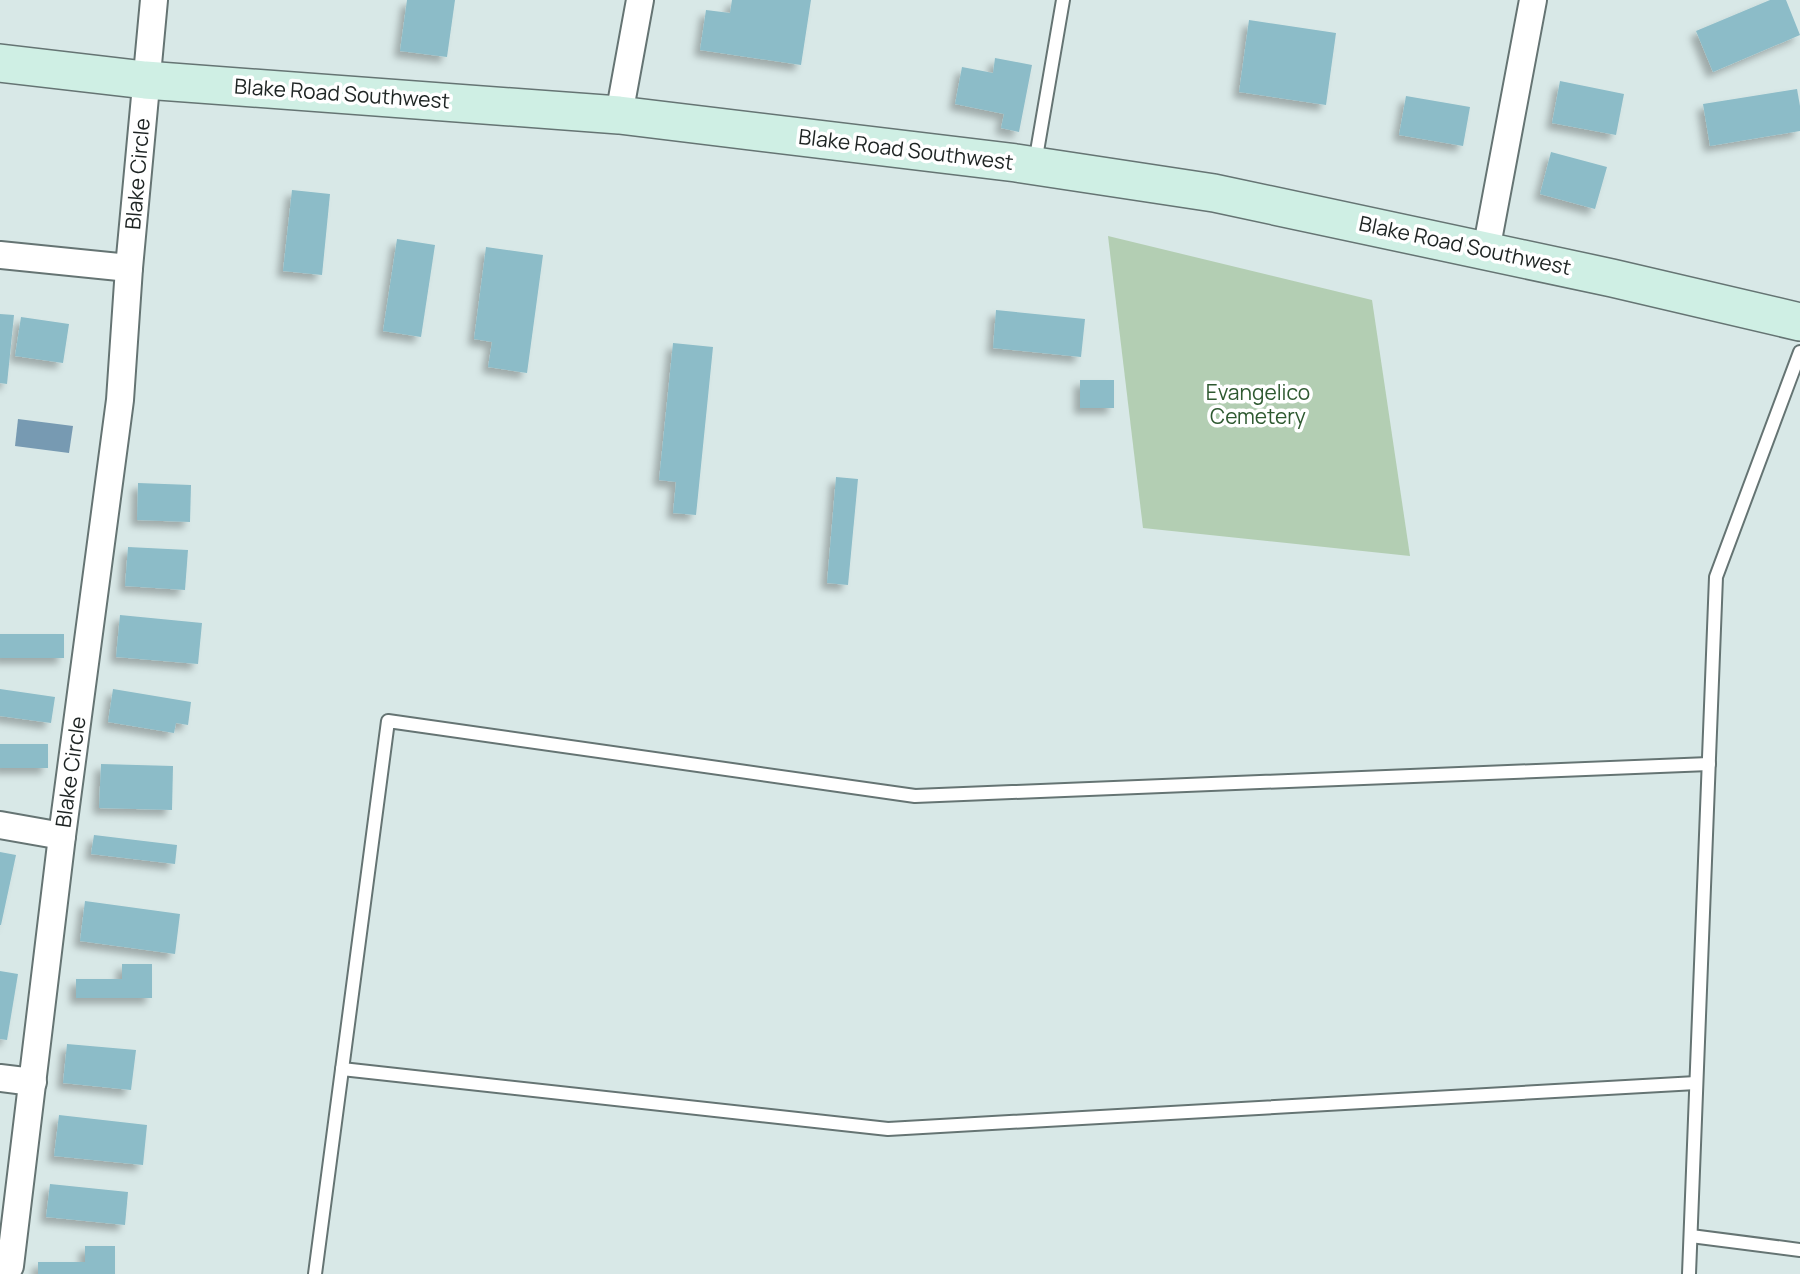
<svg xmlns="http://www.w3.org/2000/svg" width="1800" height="1274" font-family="Manrope,sans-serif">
  <defs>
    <filter id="shadow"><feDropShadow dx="-6" dy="6" stdDeviation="3.5" flood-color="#0004"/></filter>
  </defs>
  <rect width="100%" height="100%" fill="#d8e8e7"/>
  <path fill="#b3ceb3" d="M1108,236L1372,300L1410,556L1143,528Z"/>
  <path fill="#779ab2" d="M18,419L73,426L69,453L15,446Z"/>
  <g fill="#8cbcc8" filter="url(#shadow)">
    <path d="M407,0H455L447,57L400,51Z"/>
    <path d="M732,0H811L801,65L700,50L706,10L730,13Z"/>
    <path d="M1770,0H1786L1800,35L1713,72L1696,31Z"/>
    <path d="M1249,20L1336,33L1326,105L1239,92Z"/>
    <path d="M995,58L1032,65L1019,132L1001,128L1004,114L955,104L962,67L993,73Z"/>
    <path d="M1560,81L1624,94L1616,135L1552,123Z"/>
    <path d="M1797,89L1800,106V131L1710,146L1703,104Z"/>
    <path d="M1406,96L1470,107L1463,146L1399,135Z"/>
    <path d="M1551,152L1607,167L1595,209L1540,194Z"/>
    <path d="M292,190L330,194L322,275L283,271Z"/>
    <path d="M397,239L435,245L421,337L383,331Z"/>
    <path d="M486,247L543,255L527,373L488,367L492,342L474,339Z"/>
    <path d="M996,310L1085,319L1081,357L993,348Z"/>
    <path d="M0,314L14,315L7,384L0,383Z"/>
    <path d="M21,317L69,324L63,363L15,356Z"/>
    <path d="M673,343L713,347L696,515L673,513L676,482L659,480Z"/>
    <rect x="1080" y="380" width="34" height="28"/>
    <path d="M836,477L858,479L848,585L827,583Z"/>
    <path d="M138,483L191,485L190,522L137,520Z"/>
    <path d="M128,547L188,550L185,590L125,586Z"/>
    <path d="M120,615L202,623L198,664L116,657Z"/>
    <rect x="0" y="634" width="64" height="24"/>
    <path d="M0,689L55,697L51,723L0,716Z"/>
    <path d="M113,689L191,702L188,725L176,723L174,733L108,722Z"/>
    <rect x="0" y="744" width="48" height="24"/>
    <path d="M101,764L173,766L172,810L99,808Z"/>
    <path d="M94,835L177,845L175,864L91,854Z"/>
    <path d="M0,852L16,855L1,925H0Z"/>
    <path d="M85,901L180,914L175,954L80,941Z"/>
    <path d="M122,964H152V998H76V979H122Z"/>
    <path d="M0,971L18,974L7,1040L0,1039Z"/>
    <path d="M67,1044L136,1050L131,1090L63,1083Z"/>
    <path d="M59,1115L147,1125L143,1165L54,1156Z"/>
    <path d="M50,1184L128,1192L125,1225L46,1217Z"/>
    <path d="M85,1246H115V1274H38V1262H85Z"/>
  </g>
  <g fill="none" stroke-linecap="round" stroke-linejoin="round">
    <g stroke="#657473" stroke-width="16">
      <g id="lane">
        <path d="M1035,163L1063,0"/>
        <path d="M342,1069L888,1129L1696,1083"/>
        <path d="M1691,1236L1800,1250"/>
        <path d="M315,1274L388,721L915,796L1709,764"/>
        <path d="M1689,1274L1716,577L1800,352"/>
      </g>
    </g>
    <g stroke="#657473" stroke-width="30">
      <g id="street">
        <path d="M619,115L640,0"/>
        <path d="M1486,251L1533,0"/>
        <path d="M0,255L129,268"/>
        <path d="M0,825L62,836"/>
        <path d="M0,1078L33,1082"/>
        <path d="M6,1274L10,1266L62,836L120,400L129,268L154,0"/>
      </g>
    </g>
    <g stroke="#657473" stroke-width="40">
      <path id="secondary" d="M0,63L145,80L619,115L1016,163L1214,193L1612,278L1800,322"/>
    </g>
    <use href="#lane" stroke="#fff" stroke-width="12"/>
    <use href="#street" stroke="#fff" stroke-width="26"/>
    <use href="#secondary" stroke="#cfefe4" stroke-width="37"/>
  </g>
  <g text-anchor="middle" stroke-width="7" stroke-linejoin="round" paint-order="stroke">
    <g font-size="21" fill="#1e2423" stroke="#fff">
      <text transform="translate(342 94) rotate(4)" y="7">Blake Road Southwest</text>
      <text transform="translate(906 150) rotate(7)" y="7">Blake Road Southwest</text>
      <text transform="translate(138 174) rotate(-85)" y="7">Blake Circle</text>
      <text transform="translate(1465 246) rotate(12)" y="7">Blake Road Southwest</text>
      <text transform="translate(71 772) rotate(-82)" y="7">Blake Circle</text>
    </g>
    <g font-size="21" fill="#2e5930" stroke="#fff">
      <text x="1258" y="400">Evangelico<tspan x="1258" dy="24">Cemetery</tspan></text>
    </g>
  </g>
</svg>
